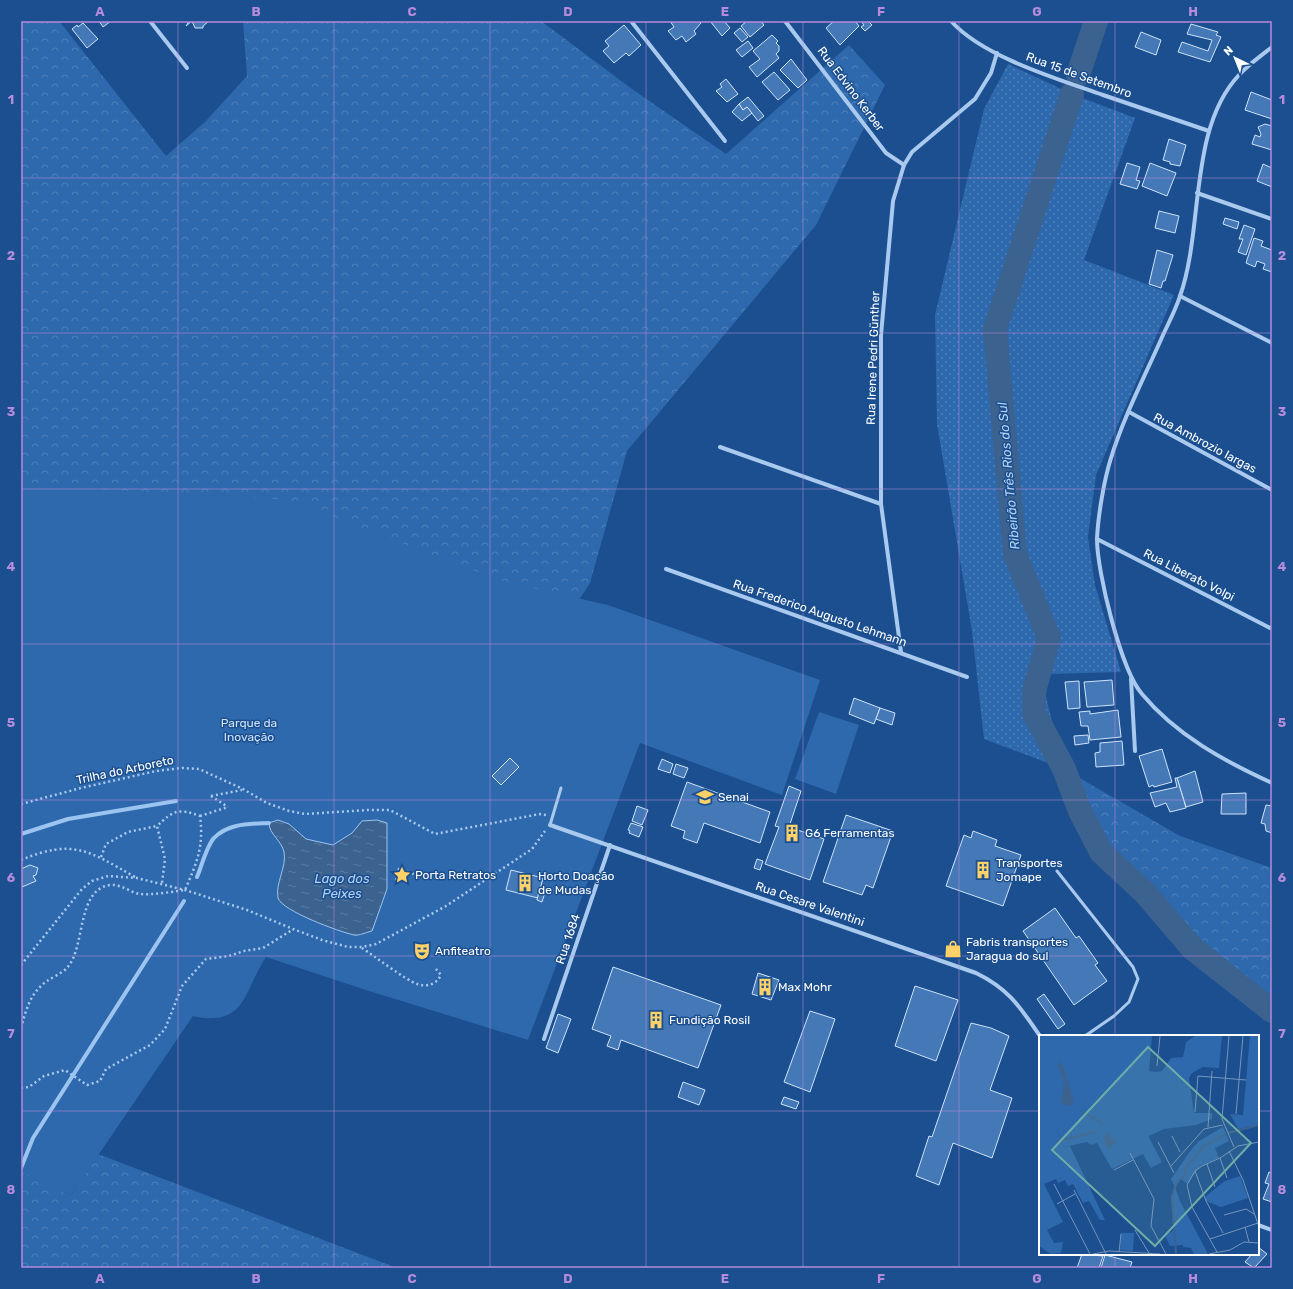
<svg xmlns="http://www.w3.org/2000/svg" width="1293" height="1289" font-family="Rubik,sans-serif">
  <defs>
    <pattern id="grass-dots" width="8" height="8" patternUnits="userSpaceOnUse"><rect width="8" height="8" fill="#2e69ad"/><path d="M2 2h.1M6 6h.1" fill="none" stroke="#4d80b9" stroke-width="1.8" stroke-linecap="round"/></pattern>
    <pattern id="forest-crowns" width="20" height="18" patternUnits="userSpaceOnUse"><rect width="20" height="18" fill="#2e69ad"/><path d="M2 6a3 3 0 1 1 6 0M12 15a3 3 0 1 1 6 0" fill="none" stroke="#4d80b9"/></pattern>
    <pattern id="water-ripples" width="26" height="14" patternUnits="userSpaceOnUse"><rect width="26" height="14" fill="#3c6290"/><path d="M2 4q2-2 4 0t4 0M15 11q2-2 4 0t4 0" fill="none" stroke="#597aa1"/></pattern>
  </defs>
  <rect width="100%" height="100%" fill="#1b4f8f"/>
  <path fill="url(#grass-dots)" d="M1008,64L1072,94L1135,118L1084,260L1174,295L1096,475L1088,537L1095,585L1121,672L1047,674L1046,697L1064,769L984,739L972,631L937,424L935,315L984,109Z"/>
  <g fill="url(#forest-crowns)">
    <path d="M21,21H59L166,156L205,122L247,76L243,21H541L632,89L726,154L849,45L885,85L816,225L627,451L590,583L532,672L21,803Z"/>
    <path d="M1064,769L1180,836L1272,868V1011L1192,948L1145,893L1101,852L1080,811Z"/>
    <path d="M98,1154L397,1268H21V1171L71,1195Z"/>
  </g>
  <g fill="#2e69ad">
    <path d="M21,485L289,500L501,581L608,605L820,680L782,795L640,743L528,1040L369,991L266,957C244,990 246,1028 193,1016L71,1195L21,1172Z"/>
    <path d="M819,712L859,725L836,794L795,779Z"/>
  </g>
  <path fill="url(#water-ripples)" stroke="#9cc4f0" d="M278,820L289,824L306,839L333,845L352,833L362,821L377,820L387,823V889L372,931C367,932 359,936 354,935C340,932 282,911 278,898C275,883 287,867 284,852C282,841 269,834 269,823Z"/>
  <g fill="none" stroke-linecap="round" stroke-linejoin="round">
    <g stroke="#9cc4f0" stroke-width="4">
      <path d="M21,834L68,819L176,801"/>
      <path d="M197,877C201,868 207,845 214,838C228,823 250,824 269,823"/>
      <path d="M21,1168L33,1138L184,901"/>
    </g>
    <g stroke="#3c6290" stroke-width="24">
      <path d="M1078,75L1096,21"/>
      <path d="M1072,94L995,329L1015,554L1049,638L1034,691V713L1064,769L1080,811L1101,852L1145,893L1192,948L1272,1011"/>
    </g>
  </g>
  <g fill="#4478b7" stroke="#cfe3fa">
    <path d="M99,21H111L103,27Z"/>
    <path d="M187,21H209L203,26V28H195L192,21L186,26L188,23Z"/>
    <path d="M670,21H699L701,23L694,31L696,34L686,42L682,36L676,40L668,31L674,27Z"/>
    <path d="M710,21H724L730,28L722,36Z"/>
    <path d="M747,21H761L764,25L750,37L741,26Z"/>
    <path d="M834,21H855L859,26L840,45L826,28Z"/>
    <path d="M861,21H868L872,25L865,31L861,27L864,25Z"/>
    <path d="M83,23L98,39L87,48L72,29L77,25L78,27Z"/>
    <path d="M1191,24L1218,32L1216,35L1221,37L1210,62L1178,52L1182,42L1208,51L1212,40L1187,34Z"/>
    <path d="M624,25L641,45L629,56L626,53L614,63L603,51L609,46L605,41Z"/>
    <path d="M740,28L748,37L742,42L734,33Z"/>
    <path d="M1141,32L1161,40L1156,55L1135,47Z"/>
    <path d="M772,35L778,41L776,43L779,46V51L776,54L779,58L757,77L749,67L760,59L753,51Z"/>
    <path d="M748,41L753,48L742,57L736,50Z"/>
    <path d="M791,59L807,80L798,88L780,70Z"/>
    <path d="M774,72L790,90L778,100L762,82Z"/>
    <path d="M726,79L738,94L727,102L716,91L722,87L720,84Z"/>
    <path d="M1251,92L1272,100V119L1245,110Z"/>
    <path d="M748,97L764,116L758,121L747,107L743,110L739,104Z"/>
    <path d="M739,104L743,110L747,107L752,113L742,121L732,112Z"/>
    <path d="M1265,124L1272,126V150L1252,144L1255,135L1260,137L1261,134L1258,127Z"/>
    <path d="M1169,139L1186,145L1180,166L1170,164V162L1163,160Z"/>
    <path d="M1127,163L1140,167L1136,180L1140,181L1137,189L1120,184Z"/>
    <path d="M1150,163L1176,173L1167,196L1142,186Z"/>
    <path d="M1263,164L1272,168V187L1257,181Z"/>
    <path d="M1159,211L1179,216L1175,233L1155,228Z"/>
    <path d="M1225,218L1239,222L1237,229L1223,224Z"/>
    <path d="M1244,225L1255,229L1246,255L1238,252L1243,239H1239Z"/>
    <path d="M1254,238L1263,241L1261,246L1272,250V272L1263,269L1265,264L1257,261L1255,267L1246,263Z"/>
    <path d="M1157,250L1173,255L1165,281H1163L1161,288L1149,284Z"/>
    <path d="M1112,680L1114,705L1087,707L1084,682Z"/>
    <path d="M1079,681L1080,708L1068,709L1065,682Z"/>
    <path d="M854,698L880,708L874,724L849,714Z"/>
    <path d="M880,708L895,713L892,725L876,719Z"/>
    <path d="M1118,710L1121,737L1090,740L1088,726H1081L1079,712L1090,711V714Z"/>
    <path d="M1088,735L1089,743L1075,745L1074,736Z"/>
    <path d="M1122,741L1124,765L1096,767L1095,753L1100,752V743Z"/>
    <path d="M1162,749L1172,782L1154,787L1153,785L1149,787L1139,756Z"/>
    <path d="M510,758L519,767L501,785L492,776Z"/>
    <path d="M662,759L673,764L670,773L658,769Z"/>
    <path d="M676,764L688,768L684,778L673,774Z"/>
    <path d="M1195,771L1203,802L1186,807L1177,778Z"/>
    <path d="M1175,778H1177L1186,808L1170,812L1166,803L1155,807L1150,793L1177,787Z"/>
    <path d="M687,782L770,812L760,843L704,823L697,843L683,838L685,831L671,826Z"/>
    <path d="M789,786L801,791L789,827L824,839L810,880L765,864L779,827L775,826Z"/>
    <path d="M1246,793V814H1221L1222,794Z"/>
    <path d="M1266,805L1272,806V805V833L1266,831L1265,824L1261,823Z"/>
    <path d="M637,806L648,810L642,825L632,821Z"/>
    <path d="M846,815L893,831L873,888L866,885L862,895L823,882Z"/>
    <path d="M631,823L643,827L639,837L629,833L630,831L628,830Z"/>
    <path d="M973,831L997,840L995,846L1021,855L1003,906L946,886L964,835L971,838Z"/>
    <path d="M757,859L763,861L760,870L754,868Z"/>
    <path d="M30,865L38,868L36,875L33,876L36,881L22,887L21,869Z"/>
    <path d="M511,870L543,878L538,898L506,890Z"/>
    <path d="M540,887L546,889L542,902L537,900Z"/>
    <path d="M1055,908L1076,938L1079,936L1098,963L1095,965L1107,981L1074,1005L1023,931Z"/>
    <path d="M613,967L721,1005L698,1068L621,1040L618,1050L607,1046L611,1036L592,1029Z"/>
    <path d="M758,973L779,980L771,1000L752,994Z"/>
    <path d="M915,986L958,1000L936,1061L895,1046Z"/>
    <path d="M1044,994L1065,1024L1058,1029L1037,999Z"/>
    <path d="M810,1011L835,1019L810,1092L784,1082Z"/>
    <path d="M558,1014L571,1019L558,1053L546,1048Z"/>
    <path d="M971,1023L991,1028L1009,1036L990,1090L1012,1098L992,1158L953,1143L939,1185L916,1176L929,1136L932,1137Z"/>
    <path d="M683,1082L705,1090L699,1105L678,1097Z"/>
    <path d="M784,1097L799,1102L796,1109L781,1104Z"/>
    <path d="M1269,1172L1272,1173V1202L1263,1199L1269,1184L1265,1183Z"/>
    <path d="M1258,1247L1267,1254L1254,1268L1245,1262L1252,1254H1258Z"/>
    <path d="M1082,1254L1103,1256L1099,1268H1077Z"/>
    <path d="M1105,1255L1132,1262L1130,1268H1101Z"/>
  </g>
  <g fill="none" stroke-linecap="round" stroke-linejoin="round">
    <g stroke="#a9c9ee" stroke-width="2.5" stroke-dasharray="2 3" stroke-linecap="butt">
      <path d="M211,796L242,790"/>
      <path d="M211,796L228,807"/>
      <path d="M21,804L81,788L156,771L182,768L199,769L243,789L267,803L289,811L305,814L368,810H390L435,834L540,814L546,815"/>
      <path d="M200,816L228,807"/>
      <path d="M101,857L106,844L128,832L157,826"/>
      <path d="M21,860C73,838 89,851 135,877"/>
      <path d="M396,880L399,869L417,875"/>
      <path d="M362,948C373,955 407,981 417,984C427,987 436,985 441,975L436,969"/>
      <path d="M21,965L82,889L92,881L108,876L137,878L185,890L247,910L293,929L322,940L348,947H362L376,944L446,906L532,849L545,831"/>
      <path d="M21,1028C26,1010 30,993 47,981C53,977 62,973 67,968C86,947 76,890 110,885C121,884 130,892 139,894C154,895 170,892 185,890C197,862 204,847 200,816C178,808 174,810 157,826L165,859L162,883"/>
      <path d="M21,1088L29,1087L44,1076L65,1070L87,1085L100,1081L106,1069L150,1045L165,1029L182,986L206,959L229,956L244,951L263,948L292,930"/>
    </g>
    <g stroke="#a9c9ee" stroke-width="3">
      <path d="M550,825L561,788"/>
      <path d="M1057,871L1133,967L1138,979L1129,1002L1114,1016L1085,1036"/>
    </g>
    <g stroke="#a9c9ee" stroke-width="4">
      <path d="M150,21L187,68"/>
      <path d="M631,21L725,141"/>
      <path d="M785,21L886,153L904,165"/>
      <path d="M951,21C983,57 1058,79 1103,95C1138,107 1174,119 1209,131"/>
      <path d="M1272,47C1261,56 1249,64 1239,75C1188,129 1204,229 1180,296C1176,309 1169,322 1163,335C1145,376 1124,416 1111,458C1104,480 1098,516 1097,539C1097,572 1121,670 1142,694C1176,735 1224,761 1272,783"/>
      <path d="M1197,193L1272,219"/>
      <path d="M1180,296L1272,343"/>
      <path d="M1129,412L1272,490"/>
      <path d="M720,447L881,504"/>
      <path d="M1097,539L1272,629"/>
      <path d="M666,569L967,677"/>
      <path d="M901,652L881,504V335L893,201L904,165L912,152L975,99L991,73L997,53"/>
      <path d="M1131,679L1135,751"/>
      <path d="M550,825L976,973C1009,989 1020,1007 1040,1036"/>
      <path d="M544,1039L610,845"/>
      <path d="M1258,1225L1272,1230"/>
    </g>
  </g>
  <path fill="none" stroke="#b68bdc" stroke-width="1" stroke-opacity="0.55" d="M178,21V1268M334,21V1268M490,21V1268M646,21V1268M803,21V1268M959,21V1268M1115,21V1036M21,178H1272M21,333H1272M21,489H1272M21,644H1272M21,800H1272M21,956H1272M21,1111H1040M1258,1111H1272M1115,1254V1268"/>
  <defs>
    <g id="school-bare" transform="scale(1.38)"><path d="M0-5L7-2L0 1L-7-2ZM-4 1L0 2.5L4 1V4Q0 6-4 4Z" fill="#ffd166" stroke="#1b4f8f" stroke-width="2.5" paint-order="stroke"/></g>
    <g id="building-bare" transform="scale(1.38)"><path d="M-4-6H4V6H1V3H-1V6H-4ZM-2.5-4.3h1.7v1.8h-1.7ZM.8-4.3h1.7v1.8H.8ZM-2.5-1h1.7V.8h-1.7ZM.8-1h1.7V.8H.8Z" fill="#ffd166" stroke="#1b4f8f" stroke-width="2.5" paint-order="stroke"/></g>
    <g id="sight-bare" transform="scale(1.38)"><path d="M0-6L1.8-2.2L6-1.7L2.9 1.2L3.7 5.4L0 3.3L-3.7 5.4L-2.9 1.2L-6-1.7L-1.8-2.2Z" fill="#ffd166" stroke="#1b4f8f" stroke-width="2.5" paint-order="stroke"/></g>
    <g id="shop-bare" transform="scale(1.38)"><path d="M-5-2.5h2.3a2.7 3.5 0 0 1 5.4 0H5L5.5 6h-11ZM-1.5-2.5h3a1.5 2.3 0 0 0-3 0Z" fill="#ffd166" stroke="#1b4f8f" stroke-width="2.5" paint-order="stroke"/></g>
    <g id="theatre-bare" transform="scale(1.38)"><path d="M-5-5.5Q0-4 5-5.5V0Q5 5 0 6Q-5 5-5 0ZM-3.3-2.5H-1v1.5H-3.3ZM1-2.5H3.3v1.5H1ZM-2.8 1Q0 5.5 2.8 1Z" fill="#ffd166" stroke="#1b4f8f" stroke-width="2.5" paint-order="stroke"/></g>
  </defs>
  <g fill-rule="evenodd">
    <use href="#school-bare" x="705" y="797"/>
    <use href="#building-bare" x="792" y="833"/>
    <use href="#building-bare" x="983" y="870"/>
    <use href="#sight-bare" x="402" y="875"/>
    <use href="#building-bare" x="525" y="883"/>
    <use href="#shop-bare" x="953" y="949"/>
    <use href="#theatre-bare" x="422" y="951"/>
    <use href="#building-bare" x="765" y="987"/>
    <use href="#building-bare" x="656" y="1020"/>
  </g>
  <g text-anchor="middle" stroke-width="3" stroke-linejoin="round" paint-order="stroke">
    <g font-size="12" fill="#fff" stroke="#1b4f8f">
      <text transform="translate(1079 75) rotate(20)" y="4">Rua 15 de Setembro</text>
      <text transform="translate(851 89) rotate(53)" y="4">Rua Edvino Kerber</text>
      <text transform="translate(873 358) rotate(-88)" y="4">Rua Irene Pedri Günther</text>
      <text transform="translate(1205 443) rotate(28)" y="4">Rua Ambrozio Iargas</text>
      <text transform="translate(1189 575) rotate(27)" y="4">Rua Liberato Volpi</text>
      <text transform="translate(820 613) rotate(19)" y="4">Rua Frederico Augusto Lehmann</text>
      <text transform="translate(125 770) rotate(-12)" y="4">Trilha do Arboreto</text>
      <text transform="translate(810 904) rotate(19)" y="4">Rua Cesare Valentini</text>
      <text transform="translate(568 939) rotate(-71)" y="4">Rua 1684</text>
    </g>
    <g font-size="12" fill="#cfe3fa" stroke="#1b4f8f">
      <text x="249" y="727">Parque da<tspan x="249" dy="14">Inovação</tspan></text>
    </g>
    <g font-size="12" fill="#fff" stroke="#1b4f8f" text-anchor="start">
      <text x="718" y="801">Senai</text>
      <text x="805" y="837">G6 Ferramentas</text>
      <text x="996" y="867">Transportes<tspan x="996" dy="14">Jomape</tspan></text>
      <text x="415" y="879">Porta Retratos</text>
      <text x="538" y="880">Horto Doação<tspan x="538" dy="14">de Mudas</tspan></text>
      <text x="966" y="946">Fabris transportes<tspan x="966" dy="14">Jaragua do sul</tspan></text>
      <text x="435" y="955">Anfiteatro</text>
      <text x="778" y="991">Max Mohr</text>
      <text x="669" y="1024">Fundição Rosil</text>
    </g>
    <g font-size="13" font-style="italic" fill="#b5d3f5" stroke="#1b4f8f">
      <text transform="translate(1008 476) rotate(-95)" y="5">Ribeirão Três Rios do Sul</text>
      <text x="342" y="883">Lago dos<tspan x="342" dy="15">Peixes</tspan></text>
    </g>
  </g>
  <g transform="translate(1039 1035)">
    <rect width="220" height="220" fill="#1b4f8f"/>
    <path d="M184,92L190,106L176,113L180,123L161,131L148,149L142,144L136,152L132,144L152,115L160,106Z" fill="#2e69ad"/>
    <path d="M0,1H113L110,36L116,37L123,36L132,23L144,22L147,7L156,1H183L180,33L164,32L153,38L150,43L155,78H173V84L157,90L125,94L101,105L15,88L25,112L31,111L66,185H61L50,166L44,168L34,149L29,151L26,145L19,148L17,144L5,149L24,187L8,195L15,208L24,207L22,218L12,219L0,211ZM211,1H220V90L199,94L191,79L204,80ZM201,141L209,163L182,172L167,166L166,162L173,156L186,146ZM136,152L141,166L169,219H155L152,213L144,212V210L131,211L126,201L136,194L133,162Z" fill="#2e69ad"/>
    <path d="M0,1H69V46L94,73L123,127L112,133L104,119L73,134L58,108L52,110L48,107L25,112L18,95L0,96ZM82,198H95L94,216L81,215Z" fill="#2e69ad"/>
    <path d="M20,26L25,33L35,67L31,71L22,69L25,45L19,32ZM69,97L72,104L78,106L69,114L64,104Z" fill="#3c6290"/>
    <path fill="none" stroke="#3c6290" stroke-width="2" d="M43,76L63,89M189,98L220,90M16,107L56,97M137,219L133,162L138,146L145,141L148,131L164,112L187,99"/>
    <path fill="none" stroke="#7695bc" stroke-width="1" d="M190,1L183,84L195,112M118,31L121,1M156,77L159,41L207,45M197,79L204,1M169,92L173,36M133,101L141,117M119,107L135,138M190,116L204,145L220,192M91,118L115,164L112,191L127,219M181,123L188,143M168,129L176,152M132,131L165,94L184,90M75,135L94,125M156,136L167,166L184,198M15,149L51,219M35,155L67,219M18,169L36,159M185,180L207,174L215,179M206,192L210,207M96,195L110,218M171,204L219,188M80,217L82,199M178,217L153,172L148,150L156,136L163,131L181,123L199,111L220,107M54,219L70,216L121,219M170,219L191,215L205,207L220,208"/>
    <path fill="#6fada8" fill-opacity="0.15" stroke="#6fada8" stroke-width="2" d="M109,12L212,108L116,211L13,115Z"/>
    <rect width="220" height="220" fill="none" stroke="#fff" stroke-width="2"/>
  </g>
  <rect width="1293" height="1289" fill="none" stroke="#1b4f8f" stroke-width="44"/>
  <g transform="translate(1235 58) rotate(317)" stroke="#1b4f8f" stroke-width="3" paint-order="stroke">
  <path d="M0-3L7 15L0 10L-7 15Z" fill="#ffffff"/>
  <text y="-6" font-size="11" font-weight="bold" text-anchor="middle" fill="#ffffff">N</text>
  </g>
  <rect x="22" y="22" width="1249" height="1245" fill="none" stroke="#b68bdc" stroke-width="1.5"/>
  <g font-size="13" text-anchor="middle" font-weight="bold" fill="#b68bdc">
    <text x="100" y="16">A</text>
    <text x="256" y="16">B</text>
    <text x="412" y="16">C</text>
    <text x="568" y="16">D</text>
    <text x="725" y="16">E</text>
    <text x="881" y="16">F</text>
    <text x="1037" y="16">G</text>
    <text x="1193" y="16">H</text>
    <text x="11" y="104">1</text>
    <text x="1282" y="104">1</text>
    <text x="11" y="260">2</text>
    <text x="1282" y="260">2</text>
    <text x="11" y="416">3</text>
    <text x="1282" y="416">3</text>
    <text x="11" y="571">4</text>
    <text x="1282" y="571">4</text>
    <text x="11" y="727">5</text>
    <text x="1282" y="727">5</text>
    <text x="11" y="882">6</text>
    <text x="1282" y="882">6</text>
    <text x="11" y="1038">7</text>
    <text x="1282" y="1038">7</text>
    <text x="11" y="1194">8</text>
    <text x="1282" y="1194">8</text>
    <text x="100" y="1283">A</text>
    <text x="256" y="1283">B</text>
    <text x="412" y="1283">C</text>
    <text x="568" y="1283">D</text>
    <text x="725" y="1283">E</text>
    <text x="881" y="1283">F</text>
    <text x="1037" y="1283">G</text>
    <text x="1193" y="1283">H</text>
  </g>
</svg>
